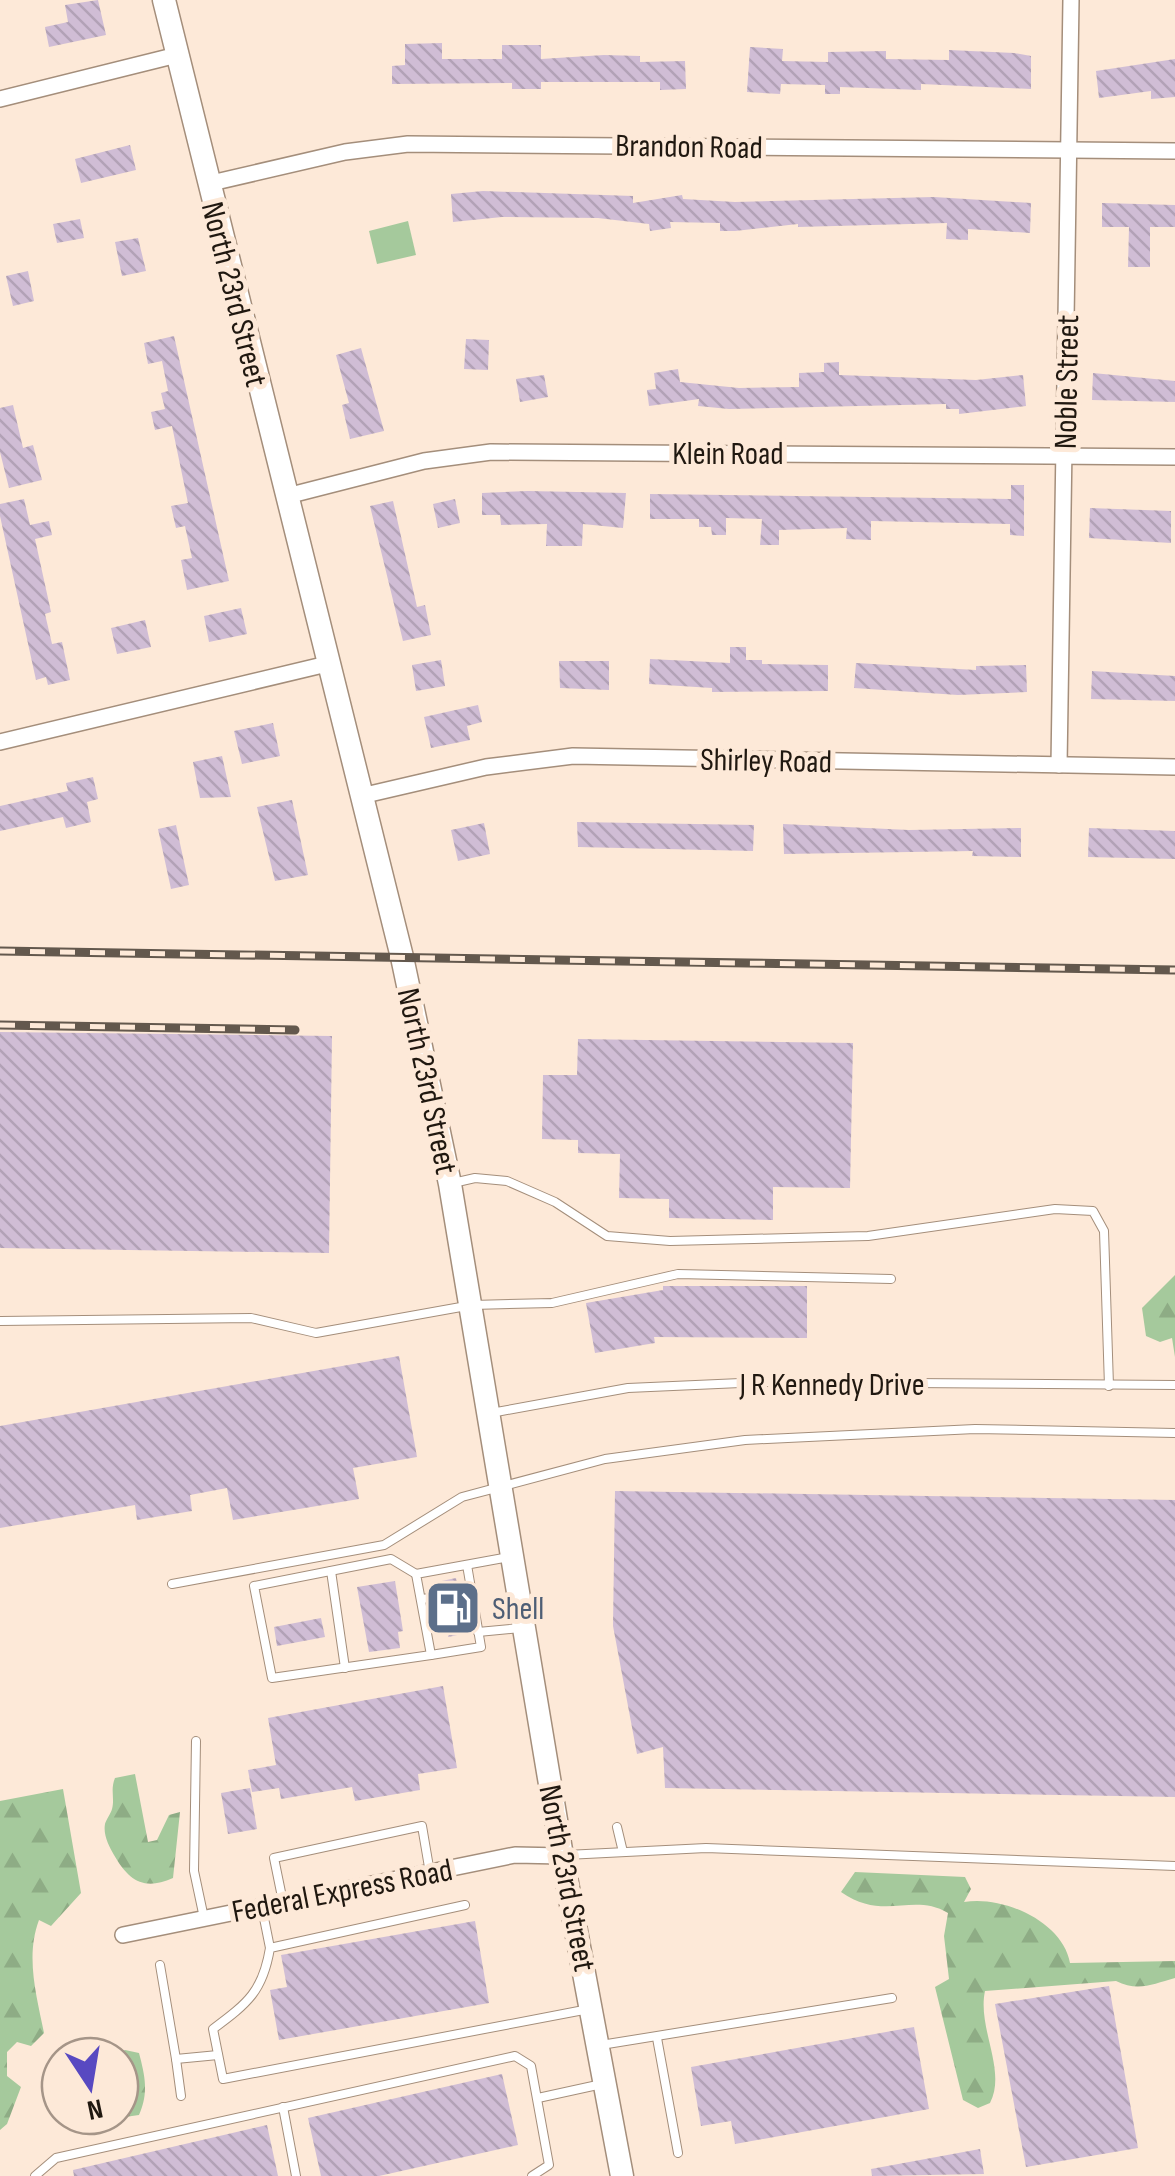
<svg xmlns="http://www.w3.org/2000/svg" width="1175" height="2176" font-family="'Sofia Sans Condensed',sans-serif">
  <defs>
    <pattern id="forest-firs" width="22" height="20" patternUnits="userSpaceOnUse" patternTransform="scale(2.5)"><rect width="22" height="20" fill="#a5c99c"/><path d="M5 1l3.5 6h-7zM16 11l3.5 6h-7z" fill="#8eac85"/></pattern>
    <pattern id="building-back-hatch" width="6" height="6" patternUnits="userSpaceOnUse" patternTransform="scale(2.5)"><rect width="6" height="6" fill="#d0bdd5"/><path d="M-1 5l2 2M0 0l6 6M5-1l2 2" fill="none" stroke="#b2a2b6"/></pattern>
  </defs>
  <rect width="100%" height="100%" fill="#fde9d8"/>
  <g fill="url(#forest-firs)">
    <path d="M1175,1275V1357L1172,1338L1160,1342L1146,1336L1142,1308Z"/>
    <path d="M135,1774L148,1842L157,1840L169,1815L180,1812L173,1878C144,1891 129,1881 114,1855C109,1846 103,1835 105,1824C106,1820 111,1813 112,1809C115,1798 110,1790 115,1778Z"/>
    <path d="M63,1789L81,1893L51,1926L39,1920C25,1957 37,1997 44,2033L31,2046L17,2042L7,2052V2076L21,2087L7,2124L0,2130V1801Z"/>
    <path d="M855,1872L965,1877L971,1889L964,1902C1003,1895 1063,1922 1070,1963L1175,1961V1978C1153,1984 1138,1992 1116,1981L985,1991C977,2028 1007,2070 990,2103L978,2108L963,2100L935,1987L949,1979L944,1936L948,1913C912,1892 884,1922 841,1892Z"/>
    <path d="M125,2050L139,2053C145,2076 149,2093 139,2115L125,2117L120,2114V2056H112Z"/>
  </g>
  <path fill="#a5c99c" d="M408,221L416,255L377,264L369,231Z"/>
  <g fill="url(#building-back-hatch)">
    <path d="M98,0L106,35L49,47L45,27L68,22L65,5Z"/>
    <path d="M442,43V59H502V45H541V59L604,55L640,56V62L685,61L686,89L660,90V82H541V89H512V83L392,84V66L405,65V44Z"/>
    <path d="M750,47L783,49L782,61L828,62V52L886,51V59L949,60V50L1014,53L1031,56V89L921,84V90L840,87V94H825V85L781,84L780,94L747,92Z"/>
    <path d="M1175,59V97L1151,99V91L1099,98L1096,71Z"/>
    <path d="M130,145L136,170L81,183L75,159Z"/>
    <path d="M483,191L633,196V203L682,195L683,199L735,202L934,197L1031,203L1030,233L968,229V240L946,239L947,223L798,227V224L735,231H720V223L670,222L671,228L650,231L649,224L598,218L502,217L453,222L451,194Z"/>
    <path d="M1102,203L1175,205V227H1150V267H1128L1129,227H1102Z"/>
    <path d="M80,219L84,238L57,243L53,224Z"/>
    <path d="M138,238L146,271L122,276L115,242Z"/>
    <path d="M28,271L34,301L13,306L6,276Z"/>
    <path d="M174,336L229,581L187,590L181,560L192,558L185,526L176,528L171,506L188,503L172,426L155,430L151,412L165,409L161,393L168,391L162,361L148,364L144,343Z"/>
    <path d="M466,339L489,340L488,370L464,369Z"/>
    <path d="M361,348L384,431L350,439L342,405L349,403L336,355Z"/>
    <path d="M839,362V375L976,380L1023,375L1026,406L959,414V409H946V404L729,409L698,406L699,399L649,406L647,390L656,389L654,373L678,369L680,382L739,388L799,387V373L824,372V363Z"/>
    <path d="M1093,373L1175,381V402L1092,400Z"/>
    <path d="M544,375L548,397L520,402L516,379Z"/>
    <path d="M13,405L23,448L33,445L42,480L9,488L0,452V408Z"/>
    <path d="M1011,485H1024V536L1010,535V524L871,521V540L846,539L847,528L779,530V545H760L762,519L726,518V535H712L711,527H699V519H650V494L1011,499Z"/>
    <path d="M528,491L626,493L623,528L583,524L582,546H546L547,524L501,525L500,515H482V493Z"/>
    <path d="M24,499L30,525L49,521L52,535L35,539L51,612L45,614L52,644L62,642L70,680L48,685L46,677L36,680L0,516V504Z"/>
    <path d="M455,499L460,523L438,528L433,504Z"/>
    <path d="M393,501L417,607L425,605L431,635L403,641L370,506Z"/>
    <path d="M1090,508L1171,511V543L1089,538Z"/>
    <path d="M241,608L247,634L209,642L204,616Z"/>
    <path d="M145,620L151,647L117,654L111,628Z"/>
    <path d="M730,647H746V660H762V664L828,665V691L712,692V688L649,684L650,659L730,663Z"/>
    <path d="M441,660L445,686L416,691L412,665Z"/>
    <path d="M559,661H609V690L560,688Z"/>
    <path d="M856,663L976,670V666L1026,665L1027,692L958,695L854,688Z"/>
    <path d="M1092,671L1175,676V701L1091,699Z"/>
    <path d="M478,705L482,722L467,726L470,740L431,748L424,717Z"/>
    <path d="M273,723L280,756L242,764L234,731Z"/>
    <path d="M222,756L231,797L200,798L193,762Z"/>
    <path d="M93,777L98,799L87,802L91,822L66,828L63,817L0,831V806L68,791L66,783Z"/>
    <path d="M292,800L308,875L275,881L257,807Z"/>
    <path d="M577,822L754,825L753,851L578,847Z"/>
    <path d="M484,823L490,854L458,861L451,830Z"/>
    <path d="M783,824L909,830L1021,828V857L972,856L973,851L784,854Z"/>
    <path d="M176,825L189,885L171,889L158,829Z"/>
    <path d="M1089,828L1175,831V859L1088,857Z"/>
    <path d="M0,1032L332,1036L329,1253L0,1248Z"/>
    <path d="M578,1039L853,1043L850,1188L773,1187V1220L669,1218V1199L619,1198L620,1154L578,1153V1140L542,1139L543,1075H577Z"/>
    <path d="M663,1286H807V1338L654,1337L655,1343L595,1353L586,1303L663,1290Z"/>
    <path d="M399,1356L417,1457L353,1468L359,1499L233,1520L227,1488L190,1495L192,1511L137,1520L135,1505L0,1528V1426Z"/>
    <path d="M615,1491L1175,1500V1797L665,1788L663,1747L637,1754L613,1626Z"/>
    <path d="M456,1578L467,1633L448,1637L452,1622L444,1616L441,1604L447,1595L437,1582Z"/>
    <path d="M395,1581L403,1631L398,1632L400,1648L369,1652L357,1587Z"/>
    <path d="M321,1618L325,1637L277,1646L274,1627Z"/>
    <path d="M443,1686L457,1768L418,1774L420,1790L355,1801L352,1787L281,1799L279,1788L252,1792L248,1770L276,1765L268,1718Z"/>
    <path d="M250,1788L257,1829L228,1834L221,1793Z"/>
    <path d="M475,1921L489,2003L279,2040L270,1990L287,1987L281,1955Z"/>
    <path d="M1109,1986L1138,2148L1026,2167L995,2004Z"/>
    <path d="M914,2027L929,2109L735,2144L731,2121L701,2126L691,2067Z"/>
    <path d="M502,2074L518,2145L379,2176H321L308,2118Z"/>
    <path d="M267,2125L278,2176H74L73,2170Z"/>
    <path d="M980,2149L984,2174L872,2176L871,2169Z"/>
  </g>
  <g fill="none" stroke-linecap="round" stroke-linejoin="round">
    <g stroke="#a48e7b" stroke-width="10">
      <g id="lane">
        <path d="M453,1183L475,1178L507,1181L555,1202L607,1236L670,1241L868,1236L1055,1209L1093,1211L1104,1231L1109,1386"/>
        <path d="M0,1321L251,1318L316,1333L472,1305L552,1303L678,1274L891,1279"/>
        <path d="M491,1413L628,1388L763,1382L1175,1385"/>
        <path d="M467,1565L481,1647L431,1655L416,1574L509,1557"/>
        <path d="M331,1571L345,1668"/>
        <path d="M416,1574L391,1559L254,1586L272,1678L431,1655"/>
        <path d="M172,1584L384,1545L462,1497L605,1459L745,1440L975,1429L1175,1433"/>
        <path d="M421,1599L440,1597"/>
        <path d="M426,1627L445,1623"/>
        <path d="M478,1632L520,1628"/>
        <path d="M196,1741L194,1871L204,1918"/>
        <path d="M617,1827L623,1852"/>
        <path d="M566,1855L706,1848L1175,1866"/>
        <path d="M283,1902L274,1858L422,1826L430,1873"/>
        <path d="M465,1905L270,1948C263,1991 248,2003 213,2029L223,2079L589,2009"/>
        <path d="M262,1908L270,1948"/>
        <path d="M160,1965L176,2059L218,2055"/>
        <path d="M657,2038L678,2153"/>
        <path d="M601,2045L892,1998"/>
        <path d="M176,2059L181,2096"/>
        <path d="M538,2098L602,2084"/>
        <path d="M283,2107L296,2176"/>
        <path d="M35,2176L56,2158L515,2056L531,2066L549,2165L532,2176"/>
      </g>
    </g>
    <g stroke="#a48e7b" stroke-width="18">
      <g id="street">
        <path d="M0,99L177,55"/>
        <path d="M207,184L345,152L408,144L1175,151"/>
        <path d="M287,496L424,461L491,452L1175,457"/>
        <path d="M0,742L327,664"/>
        <path d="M1059,765L1071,0"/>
        <path d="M361,796L486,767L573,756L1175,767"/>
        <path d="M123,1935L515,1855L562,1856"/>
      </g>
    </g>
    <g stroke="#a48e7b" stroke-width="25">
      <path id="secondary" d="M164,0L402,957L450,1184L562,1856L622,2176"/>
    </g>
    <use href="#lane" stroke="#fff" stroke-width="8"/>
    <use href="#street" stroke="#fff" stroke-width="15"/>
    <use href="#secondary" stroke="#fff" stroke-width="22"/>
    <g stroke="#63584d" stroke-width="9">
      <g id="rail">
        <path d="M0,951L1175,970"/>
        <path d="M0,1025L295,1030"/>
      </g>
    </g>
    <use href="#rail" stroke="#fde9d8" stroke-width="5" stroke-dasharray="15" stroke-linecap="butt"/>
  </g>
  <defs>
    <g id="fuel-square" transform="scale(2.875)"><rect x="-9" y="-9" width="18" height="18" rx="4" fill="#5c6f8a" stroke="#fde9d8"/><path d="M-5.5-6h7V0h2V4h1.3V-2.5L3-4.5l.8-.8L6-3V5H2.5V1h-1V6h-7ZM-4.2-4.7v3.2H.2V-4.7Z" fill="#fff"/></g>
  </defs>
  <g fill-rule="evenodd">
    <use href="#fuel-square" x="453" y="1608"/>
  </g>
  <g text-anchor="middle" stroke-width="10" stroke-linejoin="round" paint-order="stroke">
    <g font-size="32" fill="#201810" stroke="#fde9d8">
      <text transform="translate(689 146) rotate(1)" y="11">Brandon Road</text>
      <text transform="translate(235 294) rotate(76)" y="11">North 23rd Street</text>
      <text transform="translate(1066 382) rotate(-89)" y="11">Noble Street</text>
      <text x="728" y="464">Klein Road</text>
      <text transform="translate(766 760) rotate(1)" y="11">Shirley Road</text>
      <text transform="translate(428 1081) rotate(78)" y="11">North 23rd Street</text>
      <text x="832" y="1395">J R Kennedy Drive</text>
      <text transform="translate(568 1878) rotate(79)" y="11">North 23rd Street</text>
      <text transform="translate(342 1890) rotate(-11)" y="11">Federal Express Road</text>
    </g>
    <g font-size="32" fill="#4e5e75" stroke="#fde9d8" text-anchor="start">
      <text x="492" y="1619">Shell</text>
    </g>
  </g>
  <g transform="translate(90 2086) rotate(168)"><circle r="48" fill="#fde9d8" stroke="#a59588" stroke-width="2.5"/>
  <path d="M0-8L18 38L0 25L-18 38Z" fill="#5849c1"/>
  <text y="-15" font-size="28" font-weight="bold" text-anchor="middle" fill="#201810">N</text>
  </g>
</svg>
